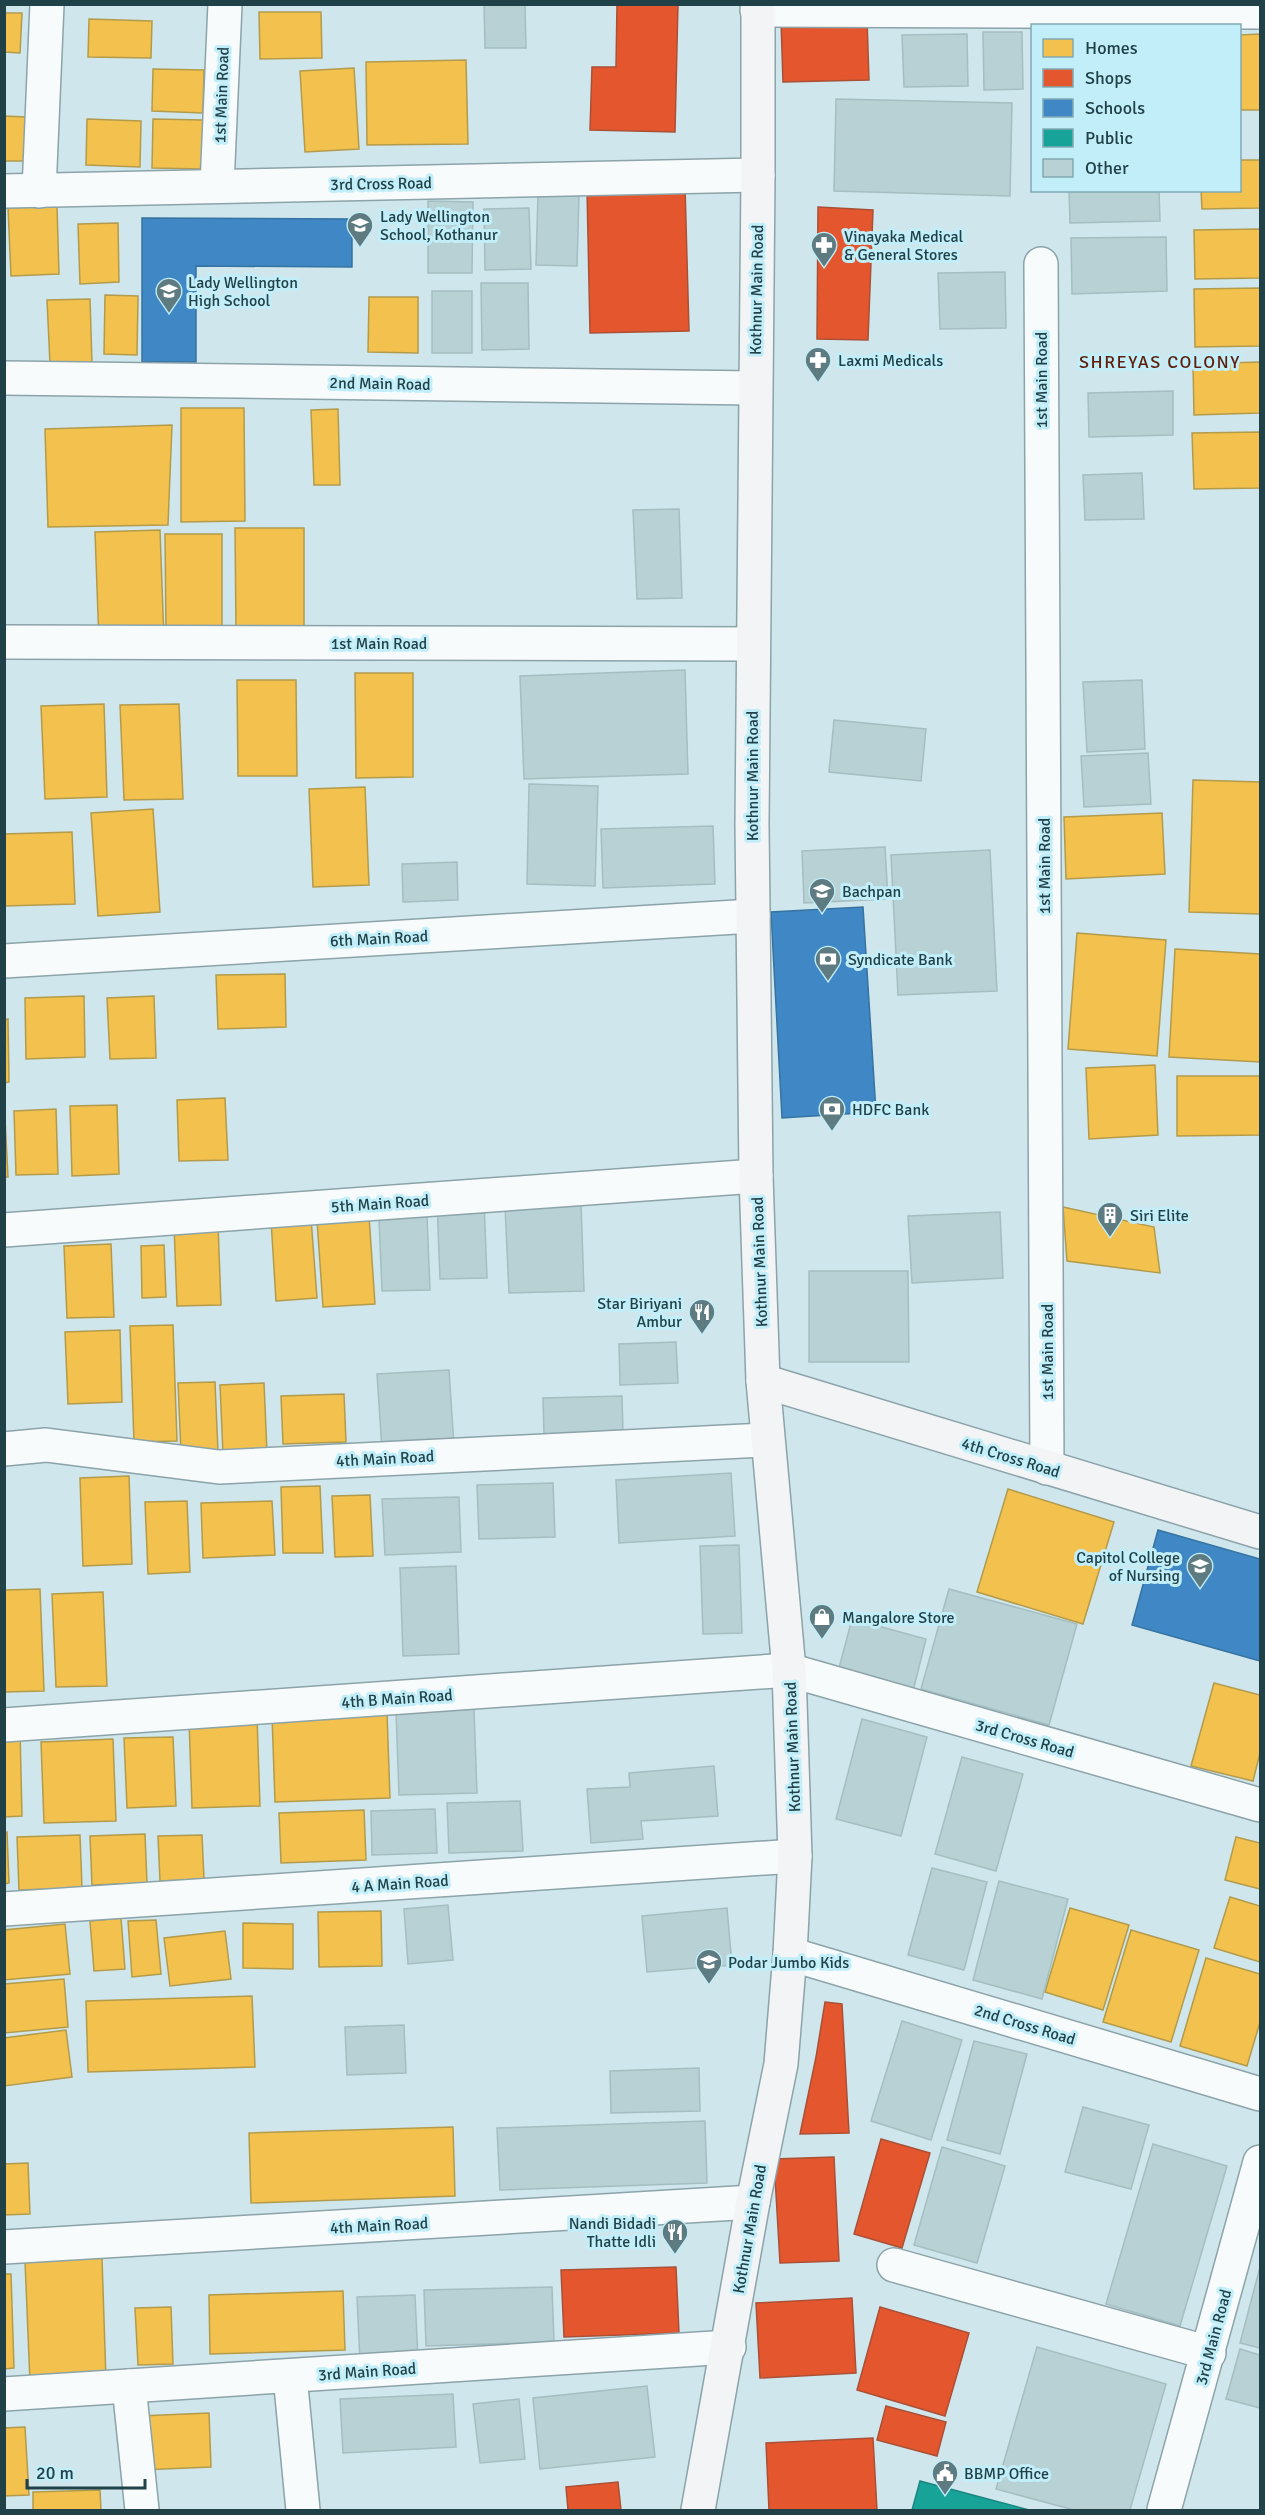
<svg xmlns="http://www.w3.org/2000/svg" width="1265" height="2515" font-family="Signika,sans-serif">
  <rect width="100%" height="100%" fill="#cfe6ec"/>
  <g fill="#f2c14e" stroke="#b39b4c" stroke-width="1.5">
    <path d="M259,12H321L322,58L260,59Z"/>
    <path d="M4,13H22L20,53L4,52Z"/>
    <path d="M89,19L152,21L151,58L88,57Z"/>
    <path d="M1260,34V110H1240V35Z"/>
    <path d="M466,60L468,144L367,145L366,62Z"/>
    <path d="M354,68L359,149L305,152L300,71Z"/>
    <path d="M153,69L204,70L203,113L152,111Z"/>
    <path d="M4,116L26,117L25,161H4Z"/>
    <path d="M87,119L141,121L140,167L86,165Z"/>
    <path d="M153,119L203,120L202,169L152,168Z"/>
    <path d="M1240,160H1260V208L1202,209L1201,190H1240Z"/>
    <path d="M57,206L59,274L11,276L8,208Z"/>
    <path d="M118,223L119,282L80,284L78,224Z"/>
    <path d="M1260,229V278L1195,279L1194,230Z"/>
    <path d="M1260,288V346L1195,347L1194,289Z"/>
    <path d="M105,295L138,296L137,355L104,354Z"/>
    <path d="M369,297H418V353L368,352Z"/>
    <path d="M90,299L92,363L50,364L47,300Z"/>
    <path d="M1260,362V413L1194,415L1193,364Z"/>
    <path d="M181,408H244L245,521L181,522Z"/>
    <path d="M338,409L340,485H314L311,410Z"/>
    <path d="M172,425L168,525L48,527L45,429Z"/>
    <path d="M1260,432V488L1194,489L1192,433Z"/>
    <path d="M235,528H304V628H236Z"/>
    <path d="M160,530L164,640L99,643L95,532Z"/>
    <path d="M165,534H222V632H166Z"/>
    <path d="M355,673H413V777L356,778Z"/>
    <path d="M237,680H296L297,776H238Z"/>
    <path d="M104,704L107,797L45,799L41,706Z"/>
    <path d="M179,704L183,799L124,800L120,705Z"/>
    <path d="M1193,780L1260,782V914L1189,912Z"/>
    <path d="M365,787L369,885L313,887L309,789Z"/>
    <path d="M153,809L160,912L98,916L91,813Z"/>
    <path d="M1162,813L1165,874L1066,879L1064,817Z"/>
    <path d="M72,832L75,904L4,906V834Z"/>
    <path d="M1077,933L1166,940L1157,1056L1068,1049Z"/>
    <path d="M1175,949L1260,954V1062L1169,1057Z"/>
    <path d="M285,974L286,1027L218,1029L216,975Z"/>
    <path d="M84,996L85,1057L26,1059L25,998Z"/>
    <path d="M154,996L156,1058L110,1059L107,998Z"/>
    <path d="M8,1019L9,1082L4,1083V1020Z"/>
    <path d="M1155,1065L1158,1135L1089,1139L1086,1068Z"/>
    <path d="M1177,1076H1260V1135L1177,1136Z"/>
    <path d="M225,1098L228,1160L179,1161L177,1100Z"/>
    <path d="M117,1105L119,1174L72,1176L70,1106Z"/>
    <path d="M56,1109L58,1174L16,1175L14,1111Z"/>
    <path d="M4,1119H5L8,1177H4Z"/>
    <path d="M1063,1207L1154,1227L1160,1273L1067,1261Z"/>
    <path d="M369,1216L375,1304L323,1307L317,1220Z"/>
    <path d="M311,1218L317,1298L276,1301L271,1220Z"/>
    <path d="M218,1224L221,1305L177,1306L174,1225Z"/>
    <path d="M111,1244L114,1317L67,1318L64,1246Z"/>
    <path d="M164,1245L166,1297L142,1298L141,1246Z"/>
    <path d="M173,1325L177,1441L134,1442L130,1326Z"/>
    <path d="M120,1330L122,1402L68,1404L65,1332Z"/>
    <path d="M215,1382L218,1452L181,1453L178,1383Z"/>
    <path d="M264,1383L267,1453L223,1454L220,1385Z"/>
    <path d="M344,1394L346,1442L283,1444L281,1396Z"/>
    <path d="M129,1476L132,1564L83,1566L80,1478Z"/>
    <path d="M320,1486L323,1553H283L281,1487Z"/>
    <path d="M1008,1489L1114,1522L1083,1624L977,1592Z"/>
    <path d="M370,1495L373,1556L335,1557L332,1496Z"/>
    <path d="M187,1501L190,1572L148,1574L145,1502Z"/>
    <path d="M272,1501L275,1555L203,1558L201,1503Z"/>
    <path d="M40,1589L44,1691L4,1692V1590Z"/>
    <path d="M103,1592L107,1686L56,1687L52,1594Z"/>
    <path d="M1214,1683L1260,1695V1753L1253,1781L1191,1766Z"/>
    <path d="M387,1713L390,1798L275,1802L272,1716Z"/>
    <path d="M257,1717L260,1806L192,1808L189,1719Z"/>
    <path d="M4,1730H20L22,1816L4,1817Z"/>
    <path d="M173,1737L176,1806L127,1808L124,1738Z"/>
    <path d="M113,1739L116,1821L44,1823L41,1742Z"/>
    <path d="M364,1810L366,1860L281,1863L279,1813Z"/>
    <path d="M4,1832H7L9,1883L4,1884Z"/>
    <path d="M145,1834L147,1883L92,1885L90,1836Z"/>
    <path d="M80,1835L82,1888L19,1890L17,1837Z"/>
    <path d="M202,1835L204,1879L160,1881L158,1836Z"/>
    <path d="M1236,1837L1260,1843V1889L1225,1880Z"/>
    <path d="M1230,1897L1260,1906V1962L1214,1948Z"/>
    <path d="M1070,1908L1129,1925L1103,2010L1045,1992Z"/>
    <path d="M381,1911L382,1966L319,1967L318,1912Z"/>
    <path d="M121,1918L125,1969L94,1971L90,1921Z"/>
    <path d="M156,1920L161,1974L132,1977L128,1921Z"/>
    <path d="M243,1923L293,1924V1969L243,1968Z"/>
    <path d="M65,1924L70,1974L4,1980V1930Z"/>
    <path d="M1131,1930L1199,1950L1171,2042L1103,2022Z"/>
    <path d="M225,1931L231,1979L170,1986L164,1938Z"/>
    <path d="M1206,1958L1260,1974V2022L1247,2066L1180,2046Z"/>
    <path d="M64,1979L68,2027L4,2033V1984Z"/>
    <path d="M252,1996L255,2067L88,2072L86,2001Z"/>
    <path d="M66,2030L72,2077L4,2086V2038Z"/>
    <path d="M453,2127L455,2196L251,2203L249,2133Z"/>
    <path d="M28,2163L30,2214L4,2215V2164Z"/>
    <path d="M102,2258L106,2380L30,2382L25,2261Z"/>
    <path d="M4,2274H11L14,2368L4,2369Z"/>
    <path d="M343,2291L345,2350L210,2354L209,2295Z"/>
    <path d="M171,2307L173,2364L138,2365L135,2308Z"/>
    <path d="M209,2413L211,2467L140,2470L139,2416Z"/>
    <path d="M25,2427L29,2495L4,2496V2428Z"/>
    <path d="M100,2490L101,2510H33V2492Z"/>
  </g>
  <g fill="#e4572e" stroke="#aa5036" stroke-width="1.5">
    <path d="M617,4H678L675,132L590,130L592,67H616Z"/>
    <path d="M867,19L869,80L783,82L781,21Z"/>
    <path d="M685,186L689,331L590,333L587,189Z"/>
    <path d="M818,207L873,210L868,340L817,339Z"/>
    <path d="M825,2002L842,2004L849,2133L800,2134L816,2057Z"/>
    <path d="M881,2139L930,2153L902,2248L854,2234Z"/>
    <path d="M834,2157L839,2261L780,2263L774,2159Z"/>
    <path d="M676,2267L679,2333L564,2337L561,2270Z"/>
    <path d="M852,2298L856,2373L760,2378L756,2303Z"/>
    <path d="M880,2307L969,2333L945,2416L857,2390Z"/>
    <path d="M886,2406L946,2422L937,2456L877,2440Z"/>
    <path d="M873,2438L877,2510H769L766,2443Z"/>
    <path d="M618,2482L621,2510H568L566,2487Z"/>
  </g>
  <g fill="#3f88c5" stroke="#3673a0" stroke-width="1.5">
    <path d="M142,218L352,219V267L196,266V362H142Z"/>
    <path d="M863,907L876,1112L782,1118L771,912Z"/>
    <path d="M1158,1530L1260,1559V1661L1132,1625Z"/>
  </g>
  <path fill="#17a398" stroke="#1a8680" stroke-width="1.5" d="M920,2481L1029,2510H912Z"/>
  <g fill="#b7d1d4" stroke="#a4bec1" stroke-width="1.5">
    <path d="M484,4H525L526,48H485Z"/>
    <path d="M983,32H1022L1023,89L984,90Z"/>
    <path d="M967,34L968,86L904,87L902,35Z"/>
    <path d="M836,99L1012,103L1010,196L834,191Z"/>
    <path d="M1069,190H1159L1160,221L1070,223Z"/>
    <path d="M538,193L579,195L577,266L536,265Z"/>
    <path d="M428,201L473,202L472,273H428Z"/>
    <path d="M529,208L531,269L485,270L484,209Z"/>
    <path d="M1166,237L1167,291L1072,294L1071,238Z"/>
    <path d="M1005,272L1006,328L940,329L938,273Z"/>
    <path d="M481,283H528L529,349L482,350Z"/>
    <rect x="432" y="291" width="40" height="62"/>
    <path d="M1173,391V435L1089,437L1088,393Z"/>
    <path d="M1142,473L1144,519L1085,520L1083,475Z"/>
    <path d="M679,509L682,598L637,599L633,510Z"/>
    <path d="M685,670L688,774L524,779L520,676Z"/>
    <path d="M1142,680L1145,749L1087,752L1083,682Z"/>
    <path d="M834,720L926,729L921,781L829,772Z"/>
    <path d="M1148,753L1151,804L1084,807L1081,756Z"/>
    <path d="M529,784L598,786L595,886L527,884Z"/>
    <path d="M713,826L715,884L603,888L601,829Z"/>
    <path d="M885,847L888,899L804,903L802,851Z"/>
    <path d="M990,850L997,991L898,995L891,855Z"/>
    <path d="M457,862L458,900L403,902L402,864Z"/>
    <path d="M484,1200L487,1278L440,1279L437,1202Z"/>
    <path d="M581,1203L584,1291L509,1293L505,1206Z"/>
    <path d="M1000,1212L1003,1278L912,1283L908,1216Z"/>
    <path d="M427,1216L430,1290L382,1291L379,1218Z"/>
    <path d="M809,1271H908L909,1362H809Z"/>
    <path d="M676,1342L678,1383L620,1385L619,1344Z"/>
    <path d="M449,1370L454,1446L382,1450L377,1374Z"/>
    <path d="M622,1396L623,1433L544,1436L543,1398Z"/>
    <path d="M731,1473L735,1536L619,1543L616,1480Z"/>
    <path d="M553,1483L555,1537L479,1539L477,1485Z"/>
    <path d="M459,1497L461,1552L385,1555L382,1499Z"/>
    <path d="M739,1545L742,1633L703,1634L700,1546Z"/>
    <path d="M456,1566L459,1654L403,1656L400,1568Z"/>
    <path d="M949,1589L1077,1624L1049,1725L921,1689Z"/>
    <path d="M852,1619L926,1639L913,1691L838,1672Z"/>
    <path d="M474,1709L477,1793L399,1795L396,1711Z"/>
    <path d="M862,1719L927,1737L901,1836L836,1819Z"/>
    <path d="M962,1757L1023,1774L996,1871L935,1854Z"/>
    <path d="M714,1766L718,1816L641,1821L643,1839L591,1843L587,1789L630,1787L629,1773Z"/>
    <path d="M520,1801L523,1851L449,1853L447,1803Z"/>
    <path d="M435,1809L437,1853L372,1855L371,1811Z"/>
    <path d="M932,1868L987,1882L964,1970L908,1955Z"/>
    <path d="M999,1881L1068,1899L1042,1999L973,1980Z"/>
    <path d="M448,1905L453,1960L408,1964L404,1909Z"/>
    <path d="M727,1908L732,1965L647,1972L642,1916Z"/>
    <path d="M902,2021L962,2040L931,2140L871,2121Z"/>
    <path d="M404,2025L406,2073L347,2075L345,2027Z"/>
    <path d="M974,2041L1027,2054L1000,2154L947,2140Z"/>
    <path d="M699,2068L700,2111L611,2113L610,2071Z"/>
    <path d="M1083,2107L1149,2125L1131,2189L1065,2172Z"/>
    <path d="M705,2121L707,2183L500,2190L497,2128Z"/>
    <path d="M1153,2144L1227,2166L1180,2326L1106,2304Z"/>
    <path d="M942,2147L1005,2166L977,2263L914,2245Z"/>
    <path d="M1260,2267V2348L1240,2343Z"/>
    <path d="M552,2287L554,2342L426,2346L424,2290Z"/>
    <path d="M415,2295L418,2360L360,2362L357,2297Z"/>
    <path d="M1037,2347L1166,2384L1130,2510H1074L996,2489Z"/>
    <path d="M1240,2349L1260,2355V2408L1226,2399Z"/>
    <path d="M647,2386L655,2457L540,2469L533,2398Z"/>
    <path d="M453,2394L456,2447L343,2453L340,2399Z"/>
    <path d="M519,2399L525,2459L480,2463L473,2404Z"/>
  </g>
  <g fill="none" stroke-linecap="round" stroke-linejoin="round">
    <g stroke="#8ba3a9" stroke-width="36">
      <g id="street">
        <path d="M757,10L1260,12"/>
        <path d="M217,186L225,4"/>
        <path d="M4,191L758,175"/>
        <path d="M39,191L47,4"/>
        <path d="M1041,264L1047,1468"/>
        <path d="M4,378L755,388"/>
        <path d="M4,642L753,644"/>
        <path d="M4,961L753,916"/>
        <path d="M4,1230L756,1176"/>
        <path d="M4,1449L46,1445L219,1467L766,1440"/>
        <path d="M4,1725L789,1670L1260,1805"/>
        <path d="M4,1909L795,1856"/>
        <path d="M790,1954L1260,2094"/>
        <path d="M4,2247L753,2202"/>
        <path d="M894,2265L1209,2353"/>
        <path d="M290,2376L303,2510"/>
        <path d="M129,2386L142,2510"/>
        <path d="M4,2394L729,2347"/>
        <path d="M1164,2510L1260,2162"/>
      </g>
    </g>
    <g stroke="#8ba3a9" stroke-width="36">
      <g id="secondary">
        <path d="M763,1381L1260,1532"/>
        <path d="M698,2510L753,2202L781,2064L790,1954L795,1856L789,1670L763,1381L756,1176L752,824L758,175V4"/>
      </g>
    </g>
    <use href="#street" stroke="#f8fbfc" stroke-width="33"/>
    <use href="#secondary" stroke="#f2f4f6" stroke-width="33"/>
  </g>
  <defs>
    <g id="school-pin" transform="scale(1.35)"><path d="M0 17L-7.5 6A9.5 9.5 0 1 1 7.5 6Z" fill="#5e7b81" stroke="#c2eef9"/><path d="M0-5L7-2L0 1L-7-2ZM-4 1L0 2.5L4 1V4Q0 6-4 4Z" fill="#fff"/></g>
    <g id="pharmacy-pin" transform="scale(1.35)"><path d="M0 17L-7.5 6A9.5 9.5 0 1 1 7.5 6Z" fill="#5e7b81" stroke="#c2eef9"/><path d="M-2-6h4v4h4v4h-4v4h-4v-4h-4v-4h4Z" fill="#fff"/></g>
    <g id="bank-pin" transform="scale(1.35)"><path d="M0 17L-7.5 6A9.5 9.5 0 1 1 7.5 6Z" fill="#5e7b81" stroke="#c2eef9"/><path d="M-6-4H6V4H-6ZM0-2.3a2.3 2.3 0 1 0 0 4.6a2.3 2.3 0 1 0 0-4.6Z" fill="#fff"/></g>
    <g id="building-pin" transform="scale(1.35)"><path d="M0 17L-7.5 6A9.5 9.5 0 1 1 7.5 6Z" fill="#5e7b81" stroke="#c2eef9"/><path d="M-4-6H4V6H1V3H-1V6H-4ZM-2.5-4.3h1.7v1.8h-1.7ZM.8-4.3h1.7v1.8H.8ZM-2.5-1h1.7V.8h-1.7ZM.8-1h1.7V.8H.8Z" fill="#fff"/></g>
    <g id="restaurant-pin" transform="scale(1.35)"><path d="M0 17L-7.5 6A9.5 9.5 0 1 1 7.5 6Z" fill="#5e7b81" stroke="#c2eef9"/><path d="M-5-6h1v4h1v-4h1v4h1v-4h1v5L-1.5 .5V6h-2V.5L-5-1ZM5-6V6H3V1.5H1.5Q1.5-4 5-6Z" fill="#fff"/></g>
    <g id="university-pin" transform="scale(1.35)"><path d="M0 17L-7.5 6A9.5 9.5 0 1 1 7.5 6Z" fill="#5e7b81" stroke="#c2eef9"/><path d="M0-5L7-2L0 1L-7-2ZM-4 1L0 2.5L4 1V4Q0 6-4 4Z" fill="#fff"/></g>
    <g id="shop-pin" transform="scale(1.35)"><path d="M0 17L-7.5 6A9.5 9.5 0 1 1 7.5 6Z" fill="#5e7b81" stroke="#c2eef9"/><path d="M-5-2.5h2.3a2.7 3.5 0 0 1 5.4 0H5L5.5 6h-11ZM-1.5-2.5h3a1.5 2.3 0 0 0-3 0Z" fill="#fff"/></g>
    <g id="civic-pin" transform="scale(1.35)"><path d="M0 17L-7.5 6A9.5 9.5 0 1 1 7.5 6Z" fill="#5e7b81" stroke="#c2eef9"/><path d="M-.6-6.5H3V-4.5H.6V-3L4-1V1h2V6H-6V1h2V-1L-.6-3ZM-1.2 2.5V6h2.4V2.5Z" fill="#fff"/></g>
  </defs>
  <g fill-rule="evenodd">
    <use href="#school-pin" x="360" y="225"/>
    <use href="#pharmacy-pin" x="824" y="245"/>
    <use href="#school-pin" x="169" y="291"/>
    <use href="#pharmacy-pin" x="818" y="360"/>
    <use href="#school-pin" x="822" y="891"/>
    <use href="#bank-pin" x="828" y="959"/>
    <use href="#bank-pin" x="832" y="1109"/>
    <use href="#building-pin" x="1110" y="1215"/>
    <use href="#restaurant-pin" x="702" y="1312"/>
    <use href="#university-pin" x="1200" y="1566"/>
    <use href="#shop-pin" x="822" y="1617"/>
    <use href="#school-pin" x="709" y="1962"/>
    <use href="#restaurant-pin" x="675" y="2232"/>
    <use href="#civic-pin" x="945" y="2473"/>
  </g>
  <g text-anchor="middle" stroke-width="6" stroke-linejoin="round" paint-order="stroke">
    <g font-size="16" fill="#214148" stroke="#c2eef9">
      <text transform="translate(221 95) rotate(-88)" y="6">1st Main Road</text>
      <text transform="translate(381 183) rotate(-1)" y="6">3rd Cross Road</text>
      <text transform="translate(756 290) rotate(-89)" y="6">Kothnur Main Road</text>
      <text transform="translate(1041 380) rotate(-90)" y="6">1st Main Road</text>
      <text transform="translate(380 383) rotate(1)" y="6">2nd Main Road</text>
      <text x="379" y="649">1st Main Road</text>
      <text transform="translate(752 776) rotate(-90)" y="6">Kothnur Main Road</text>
      <text transform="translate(1044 866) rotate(-90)" y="6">1st Main Road</text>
      <text transform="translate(379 938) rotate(-3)" y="6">6th Main Road</text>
      <text transform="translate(380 1203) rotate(-4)" y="6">5th Main Road</text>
      <text transform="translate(759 1262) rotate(-92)" y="6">Kothnur Main Road</text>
      <text transform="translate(1047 1352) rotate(-90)" y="6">1st Main Road</text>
      <text transform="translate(1011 1457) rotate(17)" y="6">4th Cross Road</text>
      <text transform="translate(385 1458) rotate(-3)" y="6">4th Main Road</text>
      <text transform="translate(397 1698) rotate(-4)" y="6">4th B Main Road</text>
      <text transform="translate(1025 1738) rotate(16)" y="6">3rd Cross Road</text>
      <text transform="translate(792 1747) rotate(-92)" y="6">Kothnur Main Road</text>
      <text transform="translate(400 1883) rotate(-4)" y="6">4 A Main Road</text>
      <text transform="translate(1025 2024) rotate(17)" y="6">2nd Cross Road</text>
      <text transform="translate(379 2225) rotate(-3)" y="6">4th Main Road</text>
      <text transform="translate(749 2229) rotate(-80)" y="6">Kothnur Main Road</text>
      <text transform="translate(1213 2337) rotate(-75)" y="6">3rd Main Road</text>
      <text transform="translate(367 2371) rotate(-4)" y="6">3rd Main Road</text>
    </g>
    <g font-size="16" fill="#214148" stroke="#c2eef9" text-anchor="start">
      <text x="380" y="222">Lady Wellington<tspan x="380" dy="18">School, Kothanur</tspan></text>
      <text x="844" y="242">Vinayaka Medical<tspan x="844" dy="18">&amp; General Stores</tspan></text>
      <text x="188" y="288">Lady Wellington<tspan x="188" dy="18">High School</tspan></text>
      <text x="838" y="366">Laxmi Medicals</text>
      <text x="842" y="897">Bachpan</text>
      <text x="848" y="965">Syndicate Bank</text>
      <text x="852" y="1115">HDFC Bank</text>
      <text x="1130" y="1221">Siri Elite</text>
      <text x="682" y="1309" text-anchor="end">Star Biriyani<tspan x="682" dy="18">Ambur</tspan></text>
      <text x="1180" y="1563" text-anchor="end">Capitol College<tspan x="1180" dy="18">of Nursing</tspan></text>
      <text x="842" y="1623">Mangalore Store</text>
      <text x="728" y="1968">Podar Jumbo Kids</text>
      <text x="656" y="2229" text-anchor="end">Nandi Bidadi<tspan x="656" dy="18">Thatte Idli</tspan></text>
      <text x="964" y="2479">BBMP Office</text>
    </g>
    <g font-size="18" letter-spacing="1.5" fill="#601e0c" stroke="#c2eef9">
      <text x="1160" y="368">SHREYAS COLONY</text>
    </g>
  </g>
  <rect width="1265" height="2515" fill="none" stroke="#214148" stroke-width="12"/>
  <rect x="1031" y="24" width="210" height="168" fill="#c2eef9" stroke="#82a9b2" stroke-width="1.5"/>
  <rect x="1043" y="39" width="30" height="18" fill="#f2c14e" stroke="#82a9b2" stroke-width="1.5"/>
  <text x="1085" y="54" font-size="18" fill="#214148">Homes</text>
  <rect x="1043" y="69" width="30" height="18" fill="#e4572e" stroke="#82a9b2" stroke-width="1.5"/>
  <text x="1085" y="84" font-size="18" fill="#214148">Shops</text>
  <rect x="1043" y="99" width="30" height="18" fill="#3f88c5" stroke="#82a9b2" stroke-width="1.5"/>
  <text x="1085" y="114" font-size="18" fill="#214148">Schools</text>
  <rect x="1043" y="129" width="30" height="18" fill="#17a398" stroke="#82a9b2" stroke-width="1.5"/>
  <text x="1085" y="144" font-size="18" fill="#214148">Public</text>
  <rect x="1043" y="159" width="30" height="18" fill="#b7d1d4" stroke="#82a9b2" stroke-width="1.5"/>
  <text x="1085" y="174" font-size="18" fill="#214148">Other</text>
  <path d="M27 2479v9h118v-9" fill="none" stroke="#214148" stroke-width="3"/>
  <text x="36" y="2479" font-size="18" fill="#214148" stroke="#c2eef9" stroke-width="4.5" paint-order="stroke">20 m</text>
</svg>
